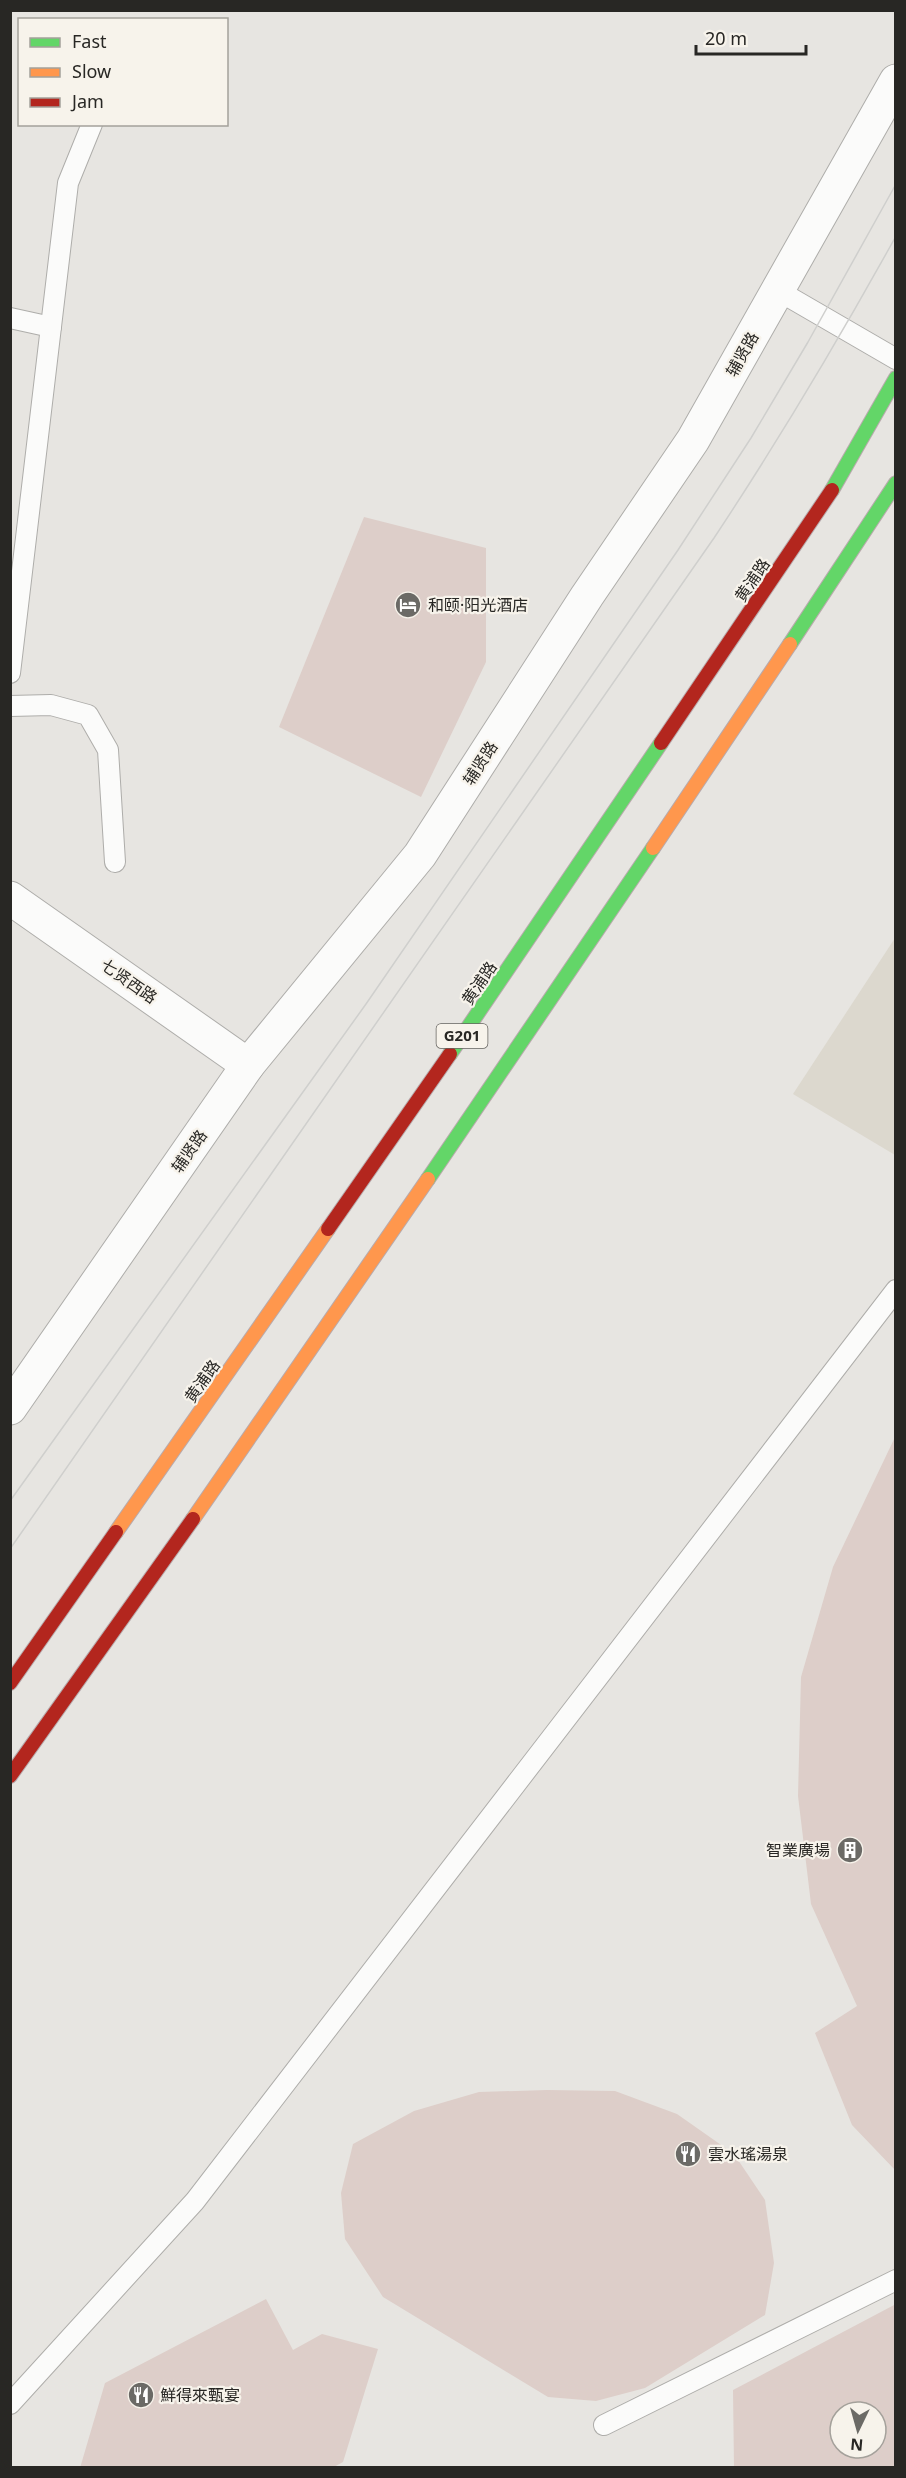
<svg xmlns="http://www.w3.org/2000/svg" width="906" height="2478" font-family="'Noto Sans','Noto Sans SC',sans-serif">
  <rect width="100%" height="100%" fill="#e7e5e1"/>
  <path fill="#dcd8ce" d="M895,938V1155L793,1094Z"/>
  <g fill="#ddcec9" fill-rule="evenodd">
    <path d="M364,517L486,548V662L421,797L279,727Z"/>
    <path d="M896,1435V2171L852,2125L815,2033L857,2006L811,1904L798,1796L801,1677L833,1567Z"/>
    <path d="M547,2090L615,2091L677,2114L734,2154L765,2200L774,2263L765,2315L645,2388L596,2401L548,2397L383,2297L345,2239L341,2193L353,2144L414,2111L479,2092Z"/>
    <path d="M266,2299L293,2350L322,2334L378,2349L343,2462L332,2468H80L105,2383Z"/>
    <path d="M896,2304V2468H734L733,2390ZM840,2412H876V2448H840Z"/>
  </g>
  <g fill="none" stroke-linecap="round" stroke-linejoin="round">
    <g stroke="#aeadaa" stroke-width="22">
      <g id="lane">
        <path d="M777,290L896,359"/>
        <path d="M10,318L51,327"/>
        <path d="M10,673L68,183L92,124"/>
        <path d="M10,706L51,705L88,715L108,750L115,862"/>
        <path d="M10,2404L195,2201L896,1290"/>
        <path d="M604,2425L896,2280"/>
      </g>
    </g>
    <g stroke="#aeadaa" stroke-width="35">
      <g id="street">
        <path d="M10,898L248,1065"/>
        <path d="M10,1408L248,1065L420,855L587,596L693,440L896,81"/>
      </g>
    </g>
    <g stroke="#b8aaac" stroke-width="16">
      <g id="fast">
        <path d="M832,490L896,378"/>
        <path d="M790,644L896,483"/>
        <path d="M450,1054L661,743"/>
        <path d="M428,1179L653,848"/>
      </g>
    </g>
    <g stroke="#b8aaac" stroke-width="16">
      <g id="slow">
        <path d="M653,848L790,644"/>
        <path d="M193,1519L428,1179"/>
        <path d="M116,1532L328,1229"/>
      </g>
    </g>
    <g stroke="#b8aaac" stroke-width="16">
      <g id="jam">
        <path d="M661,743L832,490"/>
        <path d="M328,1229L450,1054"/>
        <path d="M10,1683L116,1532"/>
        <path d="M10,1776L193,1519"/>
      </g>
    </g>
    <use href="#lane" stroke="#fbfbfa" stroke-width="20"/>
    <use href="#street" stroke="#fbfbfa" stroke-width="33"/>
    <use href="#fast" stroke="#63d668" stroke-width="14"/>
    <use href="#slow" stroke="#ff974d" stroke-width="14"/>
    <use href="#jam" stroke="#b3261e" stroke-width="14"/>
    <g stroke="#cfcfcd" stroke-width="1.5">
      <path d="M10,1501L366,1004L678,550L751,438L808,342L896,184"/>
      <path d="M10,1549L714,538C779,440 839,339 896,236"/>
    </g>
  </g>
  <defs>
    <g id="hotel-disc" transform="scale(1.35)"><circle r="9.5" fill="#6b6a66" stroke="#f7f3eb"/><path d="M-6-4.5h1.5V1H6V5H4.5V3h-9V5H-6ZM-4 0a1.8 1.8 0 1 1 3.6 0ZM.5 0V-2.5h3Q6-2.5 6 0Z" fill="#fff"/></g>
    <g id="building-disc" transform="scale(1.35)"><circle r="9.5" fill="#6b6a66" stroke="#f7f3eb"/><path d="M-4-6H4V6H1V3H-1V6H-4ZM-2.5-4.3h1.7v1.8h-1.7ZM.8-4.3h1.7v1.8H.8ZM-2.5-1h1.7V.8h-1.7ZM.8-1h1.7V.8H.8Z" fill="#fff"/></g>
    <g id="restaurant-disc" transform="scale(1.35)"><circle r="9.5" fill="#6b6a66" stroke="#f7f3eb"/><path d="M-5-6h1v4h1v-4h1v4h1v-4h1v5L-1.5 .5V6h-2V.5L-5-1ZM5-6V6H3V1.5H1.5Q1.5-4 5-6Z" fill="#fff"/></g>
  </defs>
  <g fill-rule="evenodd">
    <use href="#hotel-disc" x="408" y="605"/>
    <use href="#building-disc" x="850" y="1850"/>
    <use href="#restaurant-disc" x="688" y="2154"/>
    <use href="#restaurant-disc" x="141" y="2395"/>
  </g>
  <g text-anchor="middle" stroke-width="4.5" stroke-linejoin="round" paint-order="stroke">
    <rect fill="#f7f3eb" stroke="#666460" stroke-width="1.5" x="436.5" y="1024" width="51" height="24" rx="4.5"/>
    <g font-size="15" font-weight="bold" fill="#282724">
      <text x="462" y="1041">G201</text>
    </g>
    <g font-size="16" fill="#282724" stroke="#f7f3eb">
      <text transform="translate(742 354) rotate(-61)" y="6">辅贤路</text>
      <text transform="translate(752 580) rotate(-56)" y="6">黄浦路</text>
      <text transform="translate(480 763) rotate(-57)" y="6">辅贤路</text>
      <text transform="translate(129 981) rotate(35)" y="6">七贤西路</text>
      <text transform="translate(479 983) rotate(-56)" y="6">黄浦路</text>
      <text transform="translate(189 1151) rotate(-55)" y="6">辅贤路</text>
      <text transform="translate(202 1381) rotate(-55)" y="6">黄浦路</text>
    </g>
    <g font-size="16" fill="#282724" stroke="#f7f3eb" text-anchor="start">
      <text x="428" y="611">和颐·阳光酒店</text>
      <text x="830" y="1856" text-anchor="end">智業廣場</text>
      <text x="708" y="2160">雲水瑤湯泉</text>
      <text x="160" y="2401">鮮得來甄宴</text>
    </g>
  </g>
  <rect width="906" height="2478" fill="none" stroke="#282724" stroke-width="24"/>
  <rect x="18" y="18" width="210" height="108" fill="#f7f3eb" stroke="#a4a19b" stroke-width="1.5"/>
  <rect x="30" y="38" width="30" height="9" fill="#63d668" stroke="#a4a19b" stroke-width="1.5"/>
  <text x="72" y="48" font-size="18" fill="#282724">Fast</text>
  <rect x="30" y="68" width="30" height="9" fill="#ff974d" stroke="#a4a19b" stroke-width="1.5"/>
  <text x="72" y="78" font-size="18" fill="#282724">Slow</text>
  <rect x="30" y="98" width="30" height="9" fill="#b3261e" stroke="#a4a19b" stroke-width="1.5"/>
  <text x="72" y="108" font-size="18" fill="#282724">Jam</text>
  <g transform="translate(858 2430) rotate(185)"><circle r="28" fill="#f7f3eb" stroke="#a4a19b" stroke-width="1.5"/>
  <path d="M0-4.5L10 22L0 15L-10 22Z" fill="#6b6a66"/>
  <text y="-9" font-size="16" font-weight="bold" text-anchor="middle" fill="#282724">N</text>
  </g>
  <path d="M696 45v9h110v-9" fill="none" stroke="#282724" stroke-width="3"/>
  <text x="705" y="45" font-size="18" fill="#282724" stroke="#f7f3eb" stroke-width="4.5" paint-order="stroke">20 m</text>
</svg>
